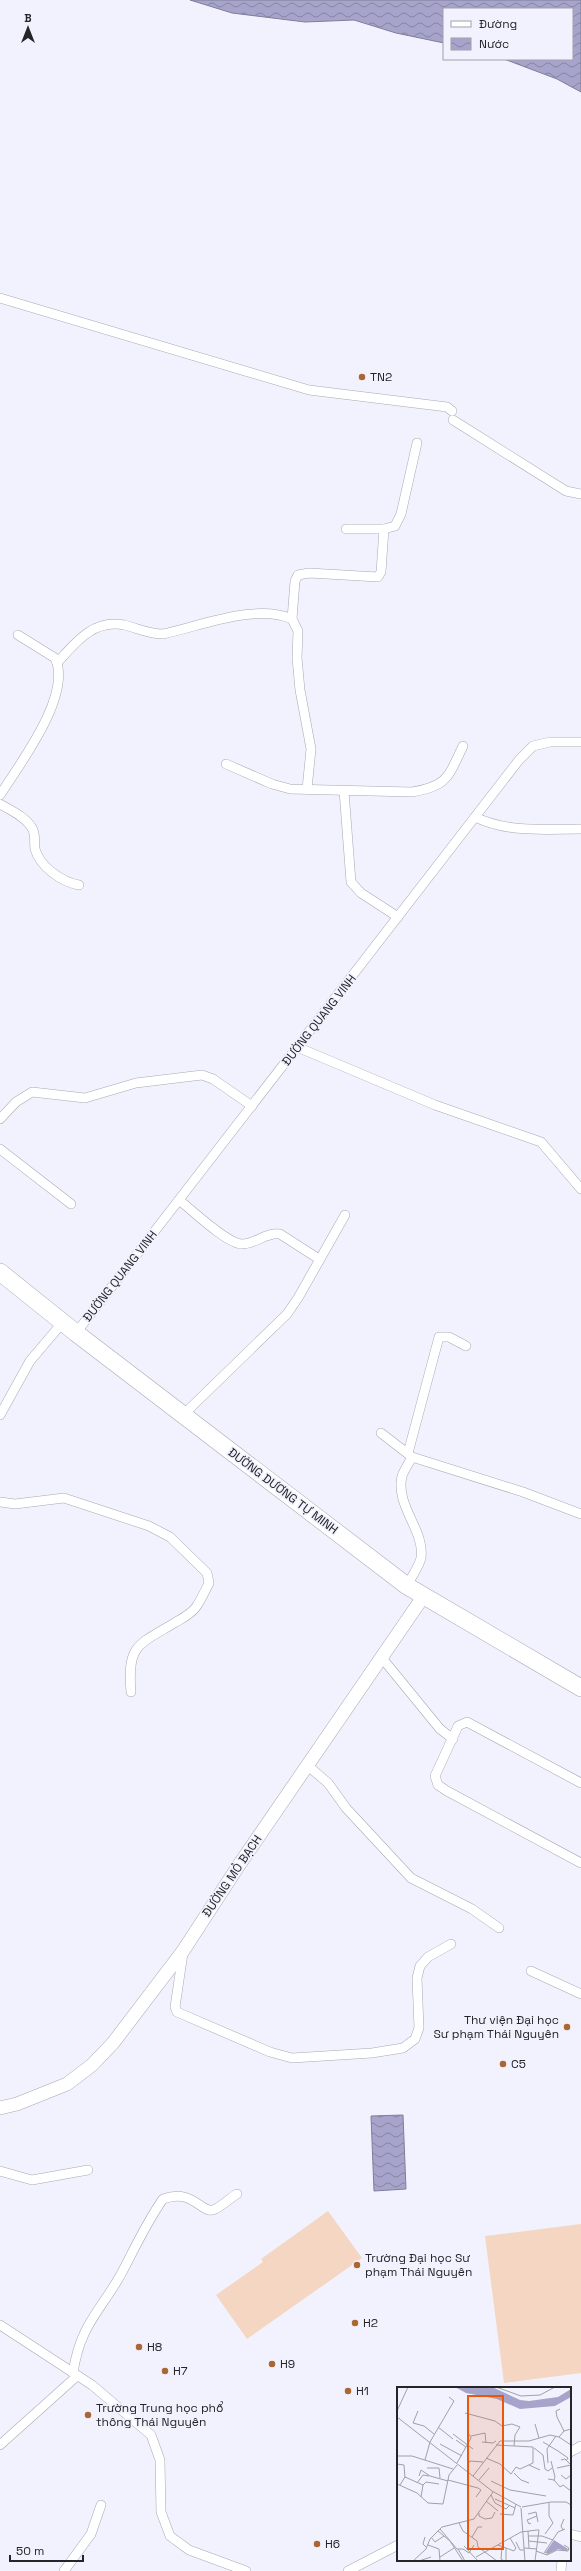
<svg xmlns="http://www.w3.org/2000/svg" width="581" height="2571" font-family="'Space Grotesk',sans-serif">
  <defs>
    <pattern id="water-waves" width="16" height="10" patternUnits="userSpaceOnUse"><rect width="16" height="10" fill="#a6a4ca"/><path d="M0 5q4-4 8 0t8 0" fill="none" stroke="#8785a4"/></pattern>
  </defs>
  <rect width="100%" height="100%" fill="#f2f2fe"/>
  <g fill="#f4d6c2">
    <path d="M328,2211L362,2258L247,2339L216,2295L263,2262L261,2259Z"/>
    <path d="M581,2224V2373L504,2383L485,2236Z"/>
  </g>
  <g fill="url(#water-waves)" stroke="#7f7e9a">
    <path d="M190,0H581V92L557,79L504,59H572V9H444V43L396,33L354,20L305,22L232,13Z"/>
    <path d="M403,2115L406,2189L374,2191L371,2116Z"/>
  </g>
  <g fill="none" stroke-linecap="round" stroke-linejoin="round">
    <g stroke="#a8a8b3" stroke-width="10">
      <g id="street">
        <path d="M0,298L309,390L447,407L452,411"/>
        <path d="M453,420L566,491L581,494"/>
        <path d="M346,529H384L395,526L401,514L417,443"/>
        <path d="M292,619L295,581L298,575L309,573L378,577L381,572L384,529"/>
        <path d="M57,663C75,643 93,619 124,625C137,628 149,634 163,634C201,626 255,603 292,619L298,631L297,658L300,690L311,749L307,789"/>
        <path d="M226,764L272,784L290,789L412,792C448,786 448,777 463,746"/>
        <path d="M344,791L351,882L361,893L398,917"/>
        <path d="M0,795C19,765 73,695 55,658L18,635"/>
        <path d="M0,804C10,810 26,817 32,828C36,834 34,842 35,849C40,867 62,882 79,885"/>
        <path d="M475,817C508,833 545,829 581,829"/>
        <path d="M297,1047L435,1105L541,1142L581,1189"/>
        <path d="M0,1119L16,1102L32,1092L85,1098L136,1083L202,1075L213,1079L252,1106"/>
        <path d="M0,1149L71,1204"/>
        <path d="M179,1200C192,1210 227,1244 242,1244C256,1244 266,1232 280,1234L319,1259"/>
        <path d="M76,1333L519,760L533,746L550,742H581"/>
        <path d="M0,1415L30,1361L63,1322"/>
        <path d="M183,1415L287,1314L298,1298L345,1215"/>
        <path d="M381,1433L412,1457L523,1492L581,1514"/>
        <path d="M408,1453L439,1337H449L466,1346"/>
        <path d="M0,1502L15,1504L64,1498L149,1526L170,1537L207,1573L209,1583C205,1591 201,1600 196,1607C191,1614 183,1618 176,1622C138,1645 127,1644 131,1692"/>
        <path d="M407,1586C411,1577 419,1567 421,1558C425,1530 395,1506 402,1476C404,1470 409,1463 412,1457"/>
        <path d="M382,1658L440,1729L453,1739"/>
        <path d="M307,1765L328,1783L346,1808L411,1878L472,1909L499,1928"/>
        <path d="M581,1783L467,1722L458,1726L435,1776L438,1785L447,1791L581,1863"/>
        <path d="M183,1953L175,2007L177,2012L270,2052L292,2058L372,2053L403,2048L415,2039L419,2028L417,1978L420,1966L428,1957L451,1944"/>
        <path d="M531,1971L581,1994"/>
        <path d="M0,2171L32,2180L88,2170"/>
        <path d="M0,2325L92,2385L151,2435L160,2460L161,2512L170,2536L189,2550L246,2571"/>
        <path d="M73,2373C80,2326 98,2314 120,2276C134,2250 146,2223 163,2199C192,2188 201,2213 213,2210C220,2208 230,2198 237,2194"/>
        <path d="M0,2445L77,2376"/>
        <path d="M570,2452L581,2446"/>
        <path d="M570,2534L581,2537"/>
        <path d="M64,2571L91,2534L101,2505"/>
        <path d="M348,2571L398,2545"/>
        <path d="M561,2571L562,2560"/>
      </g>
    </g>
    <g stroke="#a8a8b3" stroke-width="14">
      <path id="secondary" d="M0,2108L17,2104L67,2084L92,2065L113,2043L183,1951L239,1865L423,1597"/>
    </g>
    <g stroke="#a8a8b3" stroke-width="18">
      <path id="highway" d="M0,1272L76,1333L407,1586L581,1688"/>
    </g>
    <use href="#street" stroke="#fff" stroke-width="9"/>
    <use href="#secondary" stroke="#fff" stroke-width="13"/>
    <use href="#highway" stroke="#fff" stroke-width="17"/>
  </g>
  <g fill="#a96734" stroke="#f2f2fe" stroke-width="1.5">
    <circle cx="362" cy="377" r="4"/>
    <circle cx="567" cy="2027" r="4"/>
    <circle cx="503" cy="2064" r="4"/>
    <circle cx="357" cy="2265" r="4"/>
    <circle cx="355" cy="2323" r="4"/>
    <circle cx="139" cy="2347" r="4"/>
    <circle cx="272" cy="2364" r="4"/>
    <circle cx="165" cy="2371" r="4"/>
    <circle cx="348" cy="2391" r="4"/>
    <circle cx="88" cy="2415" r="4"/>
    <circle cx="317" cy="2544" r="4"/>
  </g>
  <g text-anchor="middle" stroke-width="3.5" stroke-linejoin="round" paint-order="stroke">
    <g font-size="12" fill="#252529" stroke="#f2f2fe" text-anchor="start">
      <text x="370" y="381">TN2</text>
      <text x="559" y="2024" text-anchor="end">Thư viện Đại học<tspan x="559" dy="14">Sư phạm Thái Nguyên</tspan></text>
      <text x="511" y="2068">C5</text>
      <text x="365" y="2262">Trường Đại học Sư<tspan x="365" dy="14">phạm Thái Nguyên</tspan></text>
      <text x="363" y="2327">H2</text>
      <text x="147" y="2351">H8</text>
      <text x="280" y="2368">H9</text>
      <text x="173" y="2375">H7</text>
      <text x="356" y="2395">H1</text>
      <text x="96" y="2412">Trường Trung học phổ<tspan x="96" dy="14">thông Thái Nguyên</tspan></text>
      <text x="325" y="2548">H6</text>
    </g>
    <g font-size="12" fill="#252529" stroke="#f2f2fe">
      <text transform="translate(319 1020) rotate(-52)" y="4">ĐƯỜNG QUANG VINH</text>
      <text transform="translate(120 1276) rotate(-52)" y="4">ĐƯỜNG QUANG VINH</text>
      <text transform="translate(283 1491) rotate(37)" y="4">ĐƯỜNG DƯƠNG TỰ MINH</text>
      <text transform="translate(232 1876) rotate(-56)" y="4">ĐƯỜNG MỎ BẠCH</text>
    </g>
  </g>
  <g transform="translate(397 2387)">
    <rect width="174" height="174" fill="#f2f2fe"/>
    <path d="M58,0H95L123,13L132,14L161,10L174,2V10L158,19L123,22L100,12L69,6ZM157,153L171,162L170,164L161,162L151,167L148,166Z" fill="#a6a4ca"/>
    <path fill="none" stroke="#a0a0a9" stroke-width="1" d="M99,0L124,9L143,8L158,0M163,22L159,24L160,30L167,44M0,24L11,0M21,24L16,36L27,39L37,47M68,26L98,34M0,30L95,104L124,120M98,34L105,39L115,37L123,40L118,48L117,59M138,37L142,51M41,40L56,52M56,47L76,62M74,49L88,46L89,56M162,50L167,44L174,42M59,53L69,60M85,55L96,56L99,54M146,55L161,64L171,71L169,74M43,57L65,69M137,61L146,68L148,82L151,84L155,81M0,69H15L56,82M89,71L103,77L114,87L119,80L123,82L136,76V60L99,58M28,73L33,55L57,14L52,10M164,73L168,72L174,78M60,76L74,51L72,47M151,76L150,62L159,49M0,77L7,78L8,91M71,77L73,74L86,75M132,78L143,83M30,81H42L43,91M160,81L174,78M117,86L124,93L132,96M164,88L169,92L174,88M22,89L24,83L33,89L51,94M76,89L103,54H132L153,48L162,50L174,58M151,92L157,93L158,90L154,74M51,93L81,101L84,103L79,110M82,93L92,81M157,93L163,100L166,98L174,104M94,94L113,103L149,109M20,96L26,88L32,89M0,97L20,106L31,116L46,117L52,88L60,78M3,98L8,90L26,98L29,95L42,97M94,108L98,116L109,122L112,119M24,110L26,98M98,112L118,121M89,114L101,124M125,120L154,115H169L174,118M124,121L128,174M82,126V129L88,132L95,131L98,125M103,127L116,128L119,117M131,127L139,125L141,135M62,136L66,144L80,154L81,160L100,174M134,136L132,137L130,133L140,129M43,142L60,162H66L72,166L77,158M166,143L164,139L167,132M41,144L53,154L66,174M131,144L132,161M148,147L156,136L152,129V116M131,149H145L156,153M28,150L26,157L30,161M34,150L38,155L47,149M75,150L81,140H85M132,154L150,156M119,155L123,163H127M31,158L42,162L43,174M101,158L117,164L119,161L113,151M67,159L81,174M105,160L104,172L107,174M109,161V174M127,161L140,162M61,162L68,174M139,164L150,168L160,163L171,164L172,161L167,158M147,166L161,145L168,142M43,170L57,161M79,170L124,145L140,143H142L138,174M16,174L29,162L33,152L45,140L77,132L96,105M22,174L34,170"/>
    <path fill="#e8590c" fill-opacity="0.15" stroke="#e8590c" stroke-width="2" d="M71,9H106V162H71Z"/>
    <rect width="174" height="174" fill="none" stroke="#252529" stroke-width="2"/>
  </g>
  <rect x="443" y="8" width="130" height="52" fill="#f2f2fe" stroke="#a0a0a9"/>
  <rect x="451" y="21" width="20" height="6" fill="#ffffff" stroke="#a0a0a9"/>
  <text x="479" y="28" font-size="12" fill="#252529">Đường</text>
  <rect x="451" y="38" width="20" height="12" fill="url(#water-waves)" stroke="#a0a0a9"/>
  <text x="479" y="48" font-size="12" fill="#252529">Nước</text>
  <g transform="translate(28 28)" stroke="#f2f2fe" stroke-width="3" paint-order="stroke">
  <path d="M0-3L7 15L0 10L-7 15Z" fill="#252529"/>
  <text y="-6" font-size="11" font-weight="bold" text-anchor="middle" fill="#252529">B</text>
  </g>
  <path d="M10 2555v6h73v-6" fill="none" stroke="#252529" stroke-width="2"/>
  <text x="16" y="2555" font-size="12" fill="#252529" stroke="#f2f2fe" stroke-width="3" paint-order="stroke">50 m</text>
</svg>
